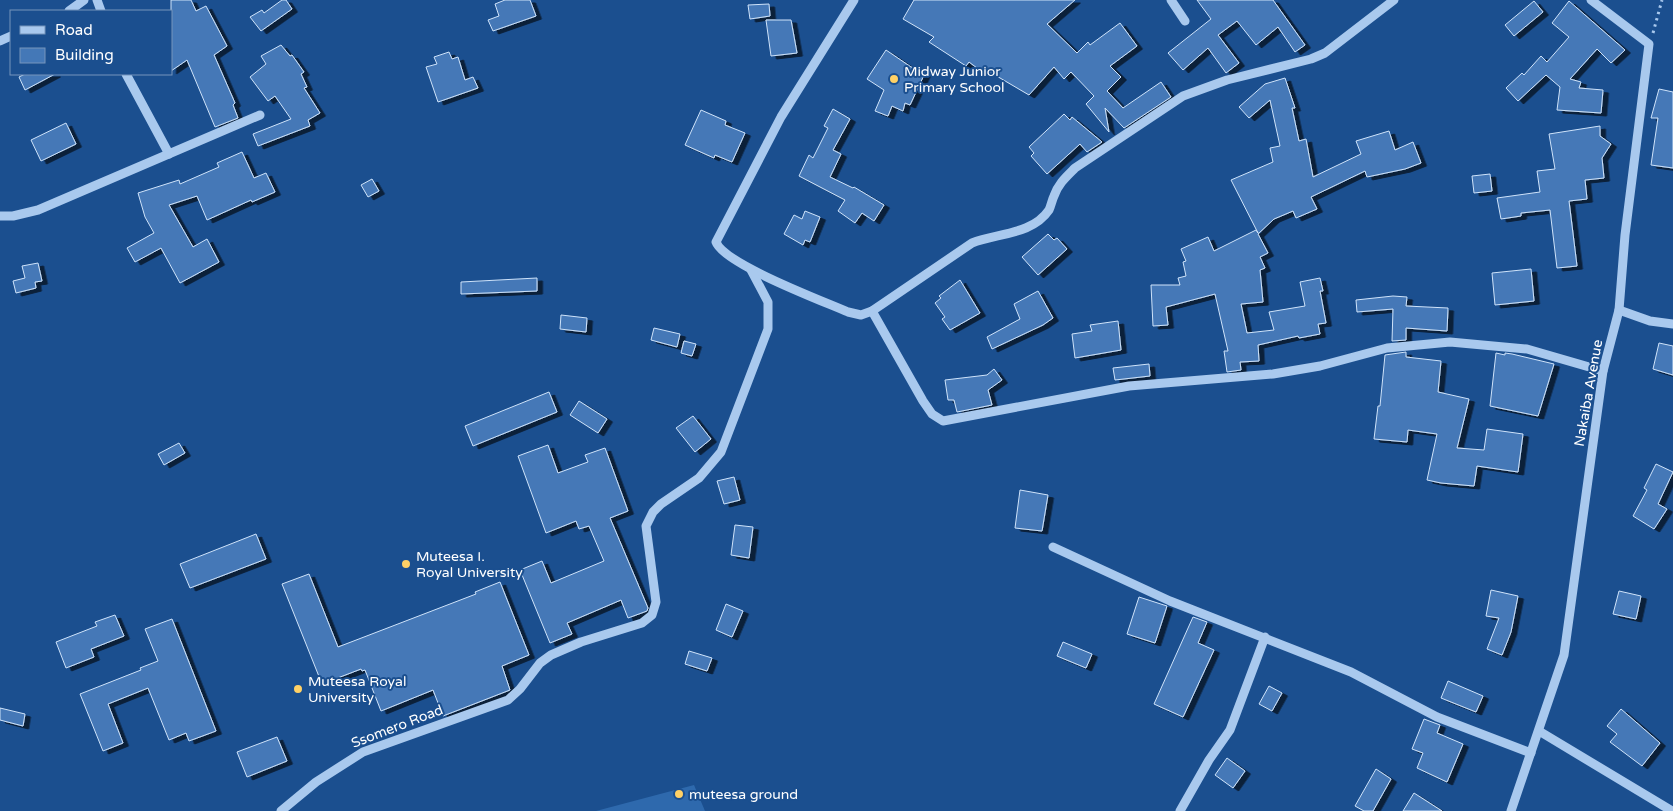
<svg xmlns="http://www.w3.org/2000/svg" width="1673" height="811" font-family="'Varela Round',sans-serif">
  <defs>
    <filter id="shadow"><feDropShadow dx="5.5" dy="3" stdDeviation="0" flood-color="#0009"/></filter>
  </defs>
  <rect width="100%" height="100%" fill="#1b4f8f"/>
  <path fill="#2e69ad" d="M694,785L705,811H596Z"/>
  <g fill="#4478b7" stroke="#cfe3fa" filter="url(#shadow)">
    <path d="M171,0H191L196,11L206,6L227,46L214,55L235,103L233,105L238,118L215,127L187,60L171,71Z"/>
    <path d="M282,0H286L292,9L261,31L250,17L262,10L264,13Z"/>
    <path d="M505,0H530L536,16L493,31L488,20L499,16L495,4Z"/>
    <path d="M914,0H1075L1047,24L1077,53L1088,42L1090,45L1120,23L1137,46L1110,66L1121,77L1107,91L1123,108L1161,82L1171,97L1124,128L1105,108L1109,132L1086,104L1094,96L1071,72L1064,79L1054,67L1029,95L983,68L981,71L969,62L966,66L929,42L934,37L903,19Z"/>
    <path d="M1197,0H1273L1305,45L1295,52L1278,27L1256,45L1237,21L1218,35L1239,63L1226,73L1208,48L1183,70L1168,53L1211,19Z"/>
    <path d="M1534,1L1543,12L1514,36L1505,25Z"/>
    <path d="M1569,1L1625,50L1611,63L1597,49L1570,79L1581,82L1579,88L1603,90L1601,113L1557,110L1560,87L1546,75L1518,101L1506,88L1522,73L1524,75L1541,56L1547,62L1569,37L1552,23Z"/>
    <path d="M769,4L770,16L750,19L748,5Z"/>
    <path d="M766,20H791L797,53L771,56Z"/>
    <path d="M281,45L290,56L292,55L304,72L301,74L307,87L304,88L320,113L308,120L310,126L258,146L253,134L291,119L275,96L268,101L250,77L266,64L261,56Z"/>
    <path d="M886,50L911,67L925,73L910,105L905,103L903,111L892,106L888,116L875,111L884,90L867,79Z"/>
    <path d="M449,52L452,59L458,57L465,80L473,77L478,88L438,102L426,67L437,64L434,57Z"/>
    <path d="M25,74H55L25,90L19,77Z"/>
    <path d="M1285,78L1295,108H1292L1299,141L1306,139L1313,177L1361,154L1356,141L1389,131L1395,150L1413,142L1421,163L1405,169L1367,177L1365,171L1311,197L1317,209L1296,218L1293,211L1274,219L1258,234L1268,253L1260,257L1265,268L1260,270L1263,302L1241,304L1247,333L1274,330L1269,312L1305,306L1300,282L1320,278L1323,291H1320L1326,323L1318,324L1320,334L1299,338L1298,336L1258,345L1259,361L1240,362L1241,370L1227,372L1224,351H1228L1215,294L1166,307L1168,325L1153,326L1151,285H1180L1178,278L1186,276L1183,262L1186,261L1181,249L1208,237L1214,251L1256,230L1258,233L1231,180L1273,162L1270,148L1280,146L1270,100L1249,118L1239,107L1265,84Z"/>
    <path d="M1659,89L1673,92V168L1651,165L1658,118H1651Z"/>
    <path d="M833,109L850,119L833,150L841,154L830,177L853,188L854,187L884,205L874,221L862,213L855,223L838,211L845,200L799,176L809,155L813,158L828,128L824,126Z"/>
    <path d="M701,110L726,121L725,125L745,133L732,162L715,155L714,158L685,145Z"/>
    <path d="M1064,114L1070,120L1072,117L1102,142L1087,152L1080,144L1047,174L1031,156L1034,153L1029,147Z"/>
    <path d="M66,123L76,144L41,161L31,140Z"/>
    <path d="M1600,126V136L1611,144L1602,158L1604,178L1585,180L1587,199L1569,201L1577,266L1557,268L1550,210L1521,213V216L1501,219L1497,198L1540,192L1537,171L1555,169L1549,134Z"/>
    <path d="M242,152L254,178L266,173L275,192L252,202L251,200L207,220L197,196L169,205L193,247L207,239L219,262L180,283L161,248L135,262L127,248L154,233L145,217L138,193L179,180L180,184L219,167L217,163Z"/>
    <path d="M1490,174L1492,191L1474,193L1472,176Z"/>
    <path d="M372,179L379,191L368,197L361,185Z"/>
    <path d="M805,211L820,217L810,242L805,240L803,245L784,234L794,215L802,219Z"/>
    <path d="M1048,234L1054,240L1057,238L1067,249L1038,275L1022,257Z"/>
    <path d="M38,263L42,281L35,282L36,288L16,293L13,281L25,278L22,266Z"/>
    <path d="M1531,269L1534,301L1495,305L1492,273Z"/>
    <path d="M537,278V291L461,294V282Z"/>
    <path d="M960,280L980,313L950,330L942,319L945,317L935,303L941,298L939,296Z"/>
    <path d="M1038,291L1053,318L1043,325L992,349L987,337L1020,319L1014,304Z"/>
    <path d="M1393,296L1407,297L1406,306L1448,308L1447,331L1406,328V340L1392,341L1393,309L1357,312L1356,300Z"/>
    <path d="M561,315L587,318L586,332L560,329Z"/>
    <path d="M1118,321L1121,350L1075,358L1072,334L1092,331L1090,325Z"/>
    <path d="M654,328L680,334L677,347L651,340Z"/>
    <path d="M684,341L696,344L692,356L681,353Z"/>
    <path d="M1659,343L1673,346V375L1653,369Z"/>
    <path d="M1406,352V357L1441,361L1438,392L1469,399L1457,448L1484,450L1487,429L1523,434L1518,472L1477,466L1474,486L1441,483L1427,480L1437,434L1408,430L1407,442L1374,439L1378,406H1380L1385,355Z"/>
    <path d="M1496,353L1505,355V353L1512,354L1554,364L1538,416L1490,406Z"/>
    <path d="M1149,364L1150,376L1115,380L1113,368Z"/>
    <path d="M994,369L1002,380L988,390L992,405L957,412L954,400H948L945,380L987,375Z"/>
    <path d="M549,392L557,412L473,446L465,426Z"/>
    <path d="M579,401L607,419L598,433L570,415Z"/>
    <path d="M693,416L711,439L695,452L676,428Z"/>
    <path d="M179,443L185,453L164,465L158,454Z"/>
    <path d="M548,445L558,473L588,462L585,455L605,448L628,511L610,518L648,608L647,611L628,618L621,600L567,623L572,634L550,643L520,570L542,561L551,583L604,561L589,526L579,529L576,521L546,533L518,456Z"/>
    <path d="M1656,464L1673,472L1658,504L1667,509L1654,529L1633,516L1647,490L1644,488Z"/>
    <path d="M734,477L740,500L724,504L717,481Z"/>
    <path d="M1020,490L1048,495L1042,531L1015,528Z"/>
    <path d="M735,525L753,527L749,558L731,555Z"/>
    <path d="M256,534L266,559L190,588L180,564Z"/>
    <path d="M309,574L338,647L476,594L475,592L500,582L529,655L502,666L510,690L443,716L433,690L381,711L365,670L362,671L361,669L322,684L282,584Z"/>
    <path d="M1491,590L1518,596L1511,632L1502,655L1487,649L1499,618L1486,616Z"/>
    <path d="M1619,591L1641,596L1636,619L1613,614Z"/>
    <path d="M1139,597L1167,606L1155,643L1127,634Z"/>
    <path d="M726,604L743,611L732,637L716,630Z"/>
    <path d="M115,615L124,636L91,649L94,657L66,668L56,642L97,626L95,622Z"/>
    <path d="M1193,617L1207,622L1198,643L1214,650L1183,717L1154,704Z"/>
    <path d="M172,619L216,731L189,741L186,733L169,740L148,688L108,704L123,743L103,751L80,694L141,670L140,668L158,661L145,629Z"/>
    <path d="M1063,642L1092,654L1086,668L1057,656Z"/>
    <path d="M689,651L712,658L707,671L685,664Z"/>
    <path d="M1448,681L1483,696L1476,712L1441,698Z"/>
    <path d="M1269,686L1282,693L1272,711L1259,704Z"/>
    <path d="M0,708L25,714L23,726L0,720Z"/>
    <path d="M1621,709L1660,743L1642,766L1610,742L1617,734L1607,726Z"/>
    <path d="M1424,719L1440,725L1437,733L1463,744L1447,782L1417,768L1423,753L1412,749Z"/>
    <path d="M277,737L287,761L247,777L237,752Z"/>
    <path d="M1227,758L1245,771L1233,788L1215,775Z"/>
    <path d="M1376,769L1391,779L1373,811H1364L1355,806Z"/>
    <path d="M1414,793L1442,811H1403Z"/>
  </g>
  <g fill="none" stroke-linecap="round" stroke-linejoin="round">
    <path stroke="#a9c9ee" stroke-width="3" stroke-dasharray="2.5 4" stroke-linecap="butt" d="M1653,33L1662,0"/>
    <g stroke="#a9c9ee" stroke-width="9">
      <path d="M97,0L101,11"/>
      <path d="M854,0L781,117L716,242C724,264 823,301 848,312L861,315L872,311L972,243C997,233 1032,235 1049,210C1051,206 1052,200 1054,196C1058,184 1066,177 1075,168L1183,96L1227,80L1311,59L1325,53L1394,0"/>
      <path d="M1171,0L1185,21"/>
      <path d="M69,11L84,0"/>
      <path d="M0,41L11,36"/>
      <path d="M126,74L169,154"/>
      <path d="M0,216H13L38,210L260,115"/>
      <path d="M1619,310L1650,321L1673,324"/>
      <path d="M872,311L923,401L932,414L943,421L1129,386L1273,374L1320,366L1387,348L1450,342L1527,349L1603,371"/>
      <path d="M1053,547L1170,601L1351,672L1437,717L1531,753"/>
      <path d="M1539,731L1672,811"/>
      <path d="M281,811L316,782L363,752L508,700L520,689L540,663L551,655L581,642L642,623L652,615L656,602L646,526L653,512L661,504L699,478L721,452L768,329V302L751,270"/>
      <path d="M1180,811L1209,760L1230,730L1265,637"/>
      <path d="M1511,811L1564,655L1603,371L1619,310L1625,235L1649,44L1591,0"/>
    </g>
  </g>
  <g fill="#ffd166" stroke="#1b4f8f" stroke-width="2">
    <circle cx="894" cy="79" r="5"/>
    <circle cx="406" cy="564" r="5"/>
    <circle cx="298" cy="689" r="5"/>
    <circle cx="679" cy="794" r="5"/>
  </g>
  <g text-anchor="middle" stroke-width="4" stroke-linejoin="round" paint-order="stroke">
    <g font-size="14" fill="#fff" stroke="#1b4f8f" text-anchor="start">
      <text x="904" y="76">Midway Junior<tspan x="904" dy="16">Primary School</tspan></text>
      <text x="416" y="561">Muteesa I.<tspan x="416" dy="16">Royal University</tspan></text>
      <text x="308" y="686">Muteesa Royal<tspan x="308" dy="16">University</tspan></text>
      <text x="689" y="799">muteesa ground</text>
    </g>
    <g font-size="14" fill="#fff" stroke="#1b4f8f">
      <text transform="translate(1588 393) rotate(-80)" y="5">Nakaiba Avenue</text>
      <text transform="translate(397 726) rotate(-21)" y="5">Ssomero Road</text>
    </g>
  </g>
  <rect x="10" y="10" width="162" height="65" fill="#1b4f8f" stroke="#7695bc"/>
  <rect x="20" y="26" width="25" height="8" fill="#a9c9ee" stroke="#7695bc"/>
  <text x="55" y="35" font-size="15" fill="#ffffff">Road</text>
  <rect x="20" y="48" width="25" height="15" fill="#4478b7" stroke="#7695bc"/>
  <text x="55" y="60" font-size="15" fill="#ffffff">Building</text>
</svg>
